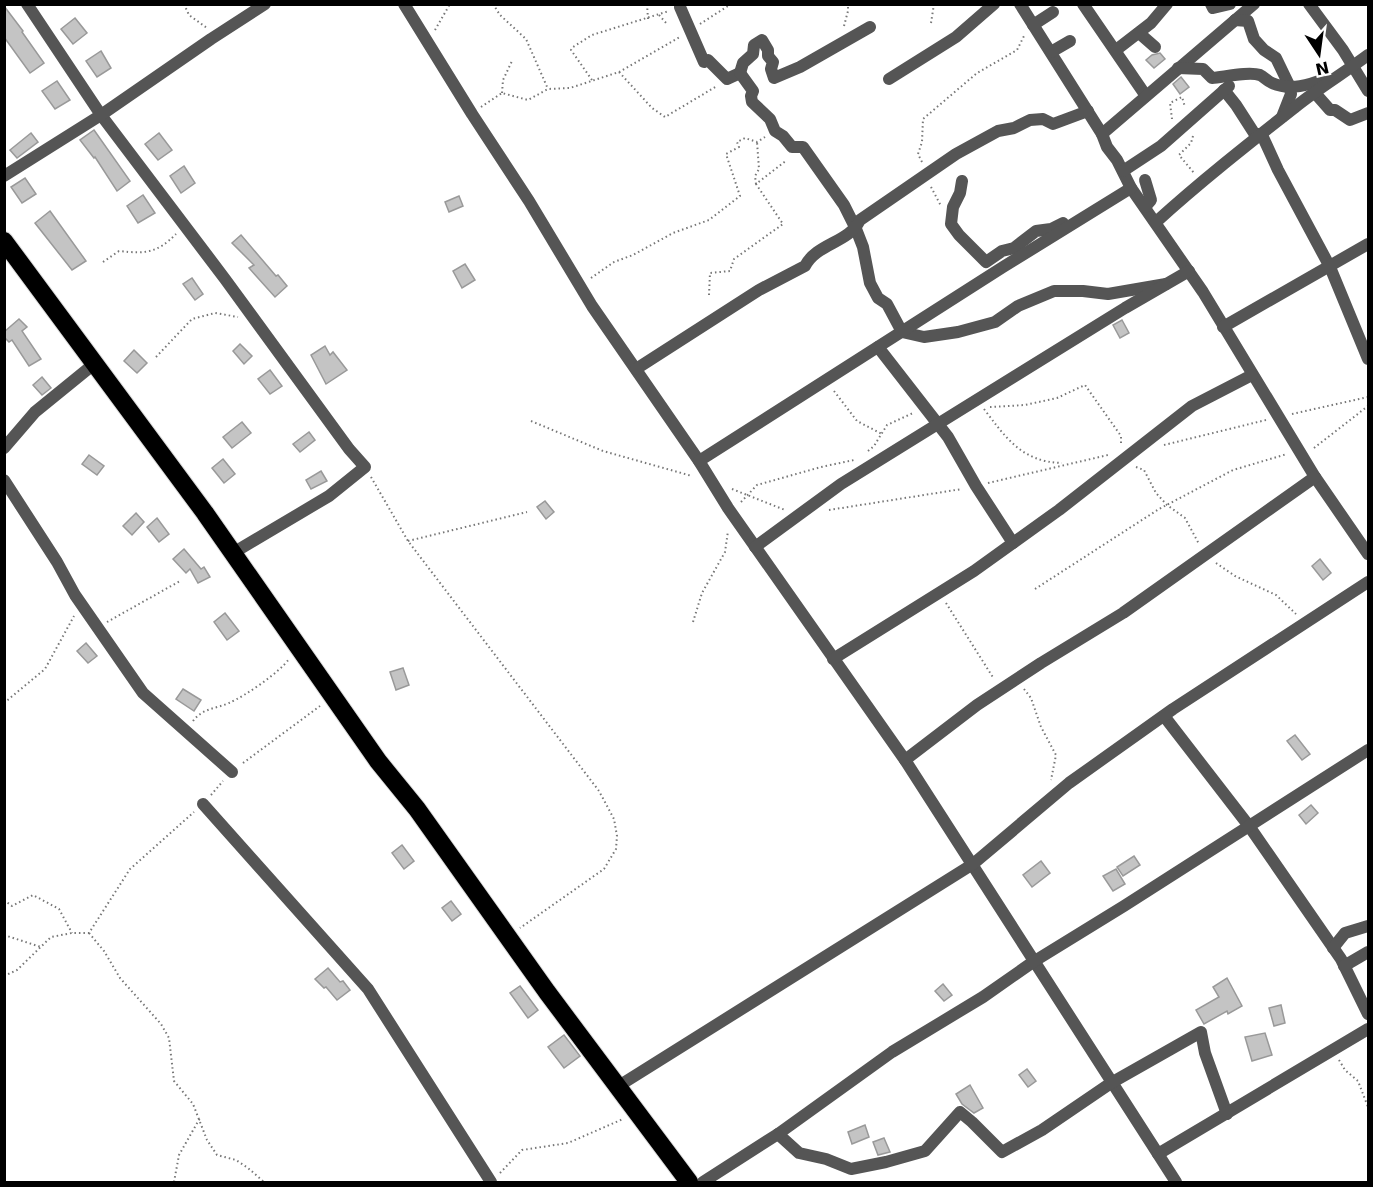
<svg xmlns="http://www.w3.org/2000/svg" width="1373" height="1187" font-family="'DejaVu Sans',sans-serif">
  <rect width="100%" height="100%" fill="#fff"/>
  <g fill="#c4c4c4" stroke="#999" stroke-width="1.5">
    <path d="M4,6L23,31L22,32L44,63L30,73L4,37Z"/>
    <path d="M75,18L87,33L73,44L61,29Z"/>
    <path d="M101,51L111,68L97,77L86,61Z"/>
    <path d="M1160,53L1165,59L1154,68L1146,60L1152,55Z"/>
    <path d="M1181,77L1189,87L1180,94L1173,84Z"/>
    <path d="M57,81L70,100L55,109L42,91Z"/>
    <path d="M94,130L130,181L117,191L95,157L94,158L80,140Z"/>
    <path d="M31,133L38,142L17,158L10,150Z"/>
    <path d="M159,133L172,150L158,160L145,144Z"/>
    <path d="M184,166L195,183L181,193L170,176Z"/>
    <path d="M25,178L36,194L22,203L11,187Z"/>
    <path d="M143,195L155,213L138,223L127,206Z"/>
    <path d="M459,196L463,206L449,212L445,202Z"/>
    <path d="M50,211L86,261L72,270L35,223Z"/>
    <path d="M241,235L276,276L278,275L287,286L275,297L249,268L254,265L232,243Z"/>
    <path d="M465,264L475,280L462,288L453,271Z"/>
    <path d="M192,278L203,294L195,300L183,284Z"/>
    <path d="M19,319L27,327L22,331L41,359L29,366L12,340L9,342L4,337V332Z"/>
    <path d="M1122,320L1129,333L1120,338L1113,325Z"/>
    <path d="M240,344L252,356L244,364L233,351Z"/>
    <path d="M325,346L330,355L333,352L347,370L326,384L311,355Z"/>
    <path d="M134,350L147,363L137,373L124,361Z"/>
    <path d="M270,370L282,386L270,394L258,379Z"/>
    <path d="M42,377L51,388L42,395L33,385Z"/>
    <path d="M242,422L251,433L232,448L223,437Z"/>
    <path d="M309,432L315,440L300,452L293,444Z"/>
    <path d="M89,455L104,466L97,475L82,464Z"/>
    <path d="M223,459L235,474L224,483L212,468Z"/>
    <path d="M321,471L327,481L311,489L306,480Z"/>
    <path d="M545,501L554,512L546,519L537,507Z"/>
    <path d="M136,513L144,522L132,535L123,526Z"/>
    <path d="M157,518L169,534L159,542L147,527Z"/>
    <path d="M184,549L201,569L204,567L210,577L198,583L190,569L186,573L173,559Z"/>
    <path d="M1320,559L1331,573L1323,580L1312,566Z"/>
    <path d="M225,613L239,631L227,640L214,622Z"/>
    <path d="M86,643L97,656L88,663L77,651Z"/>
    <path d="M403,668L409,685L396,690L390,672Z"/>
    <path d="M183,689L201,700L194,711L176,699Z"/>
    <path d="M1295,735L1310,754L1302,760L1287,741Z"/>
    <path d="M1311,805L1318,813L1306,824L1299,815Z"/>
    <path d="M402,845L414,861L404,869L392,853Z"/>
    <path d="M1134,856L1140,865L1123,876L1117,867Z"/>
    <path d="M1041,861L1050,873L1032,887L1023,875Z"/>
    <path d="M1116,869L1125,884L1113,891L1103,876Z"/>
    <path d="M451,901L461,914L452,921L442,908Z"/>
    <path d="M328,968L340,982L343,981L350,990L337,1000L326,987L324,988L315,979Z"/>
    <path d="M1227,978L1242,1006L1228,1014L1227,1011L1204,1024L1196,1010L1219,997L1213,987Z"/>
    <path d="M943,984L952,995L944,1001L935,991Z"/>
    <path d="M520,986L538,1010L528,1018L510,993Z"/>
    <path d="M1281,1005L1285,1023L1274,1026L1269,1008Z"/>
    <path d="M1265,1033L1272,1055L1252,1061L1245,1037Z"/>
    <path d="M564,1035L580,1056L564,1068L548,1047Z"/>
    <path d="M1027,1069L1036,1081L1028,1087L1019,1075Z"/>
    <path d="M970,1085L983,1108L974,1113L962,1104L956,1094Z"/>
    <path d="M865,1125L869,1137L852,1144L848,1132Z"/>
    <path d="M884,1138L890,1152L878,1155L873,1142Z"/>
  </g>
  <g fill="none" stroke-linecap="round" stroke-linejoin="round">
    <g stroke="#dbdbdb" stroke-width="20">
      <path id="highway" d="M4,241L205,513L378,761L417,809L547,992L689,1182"/>
    </g>
    <g stroke="#777" stroke-width="2" stroke-dasharray="1.5 3" stroke-linecap="butt">
      <path d="M184,4L189,15L207,28"/>
      <path d="M493,4L500,15L526,39L548,89"/>
      <path d="M647,4L648,19"/>
      <path d="M1119,4V5"/>
      <path d="M659,15L667,24"/>
      <path d="M931,23L934,4"/>
      <path d="M700,24L731,4"/>
      <path d="M844,26L848,11V4"/>
      <path d="M435,30L450,4"/>
      <path d="M619,72L652,108L665,117L717,86"/>
      <path d="M592,80L571,50L573,47L592,35L669,11"/>
      <path d="M502,93L503,80L512,61"/>
      <path d="M481,107L502,93L528,100L548,89L570,88L619,72L680,37"/>
      <path d="M1172,119L1170,103L1182,97L1185,107"/>
      <path d="M1193,136L1191,143L1179,155L1194,173"/>
      <path d="M922,162L918,154L922,142L923,119L977,73L1017,50L1024,36"/>
      <path d="M756,184L755,176L759,169L757,142"/>
      <path d="M931,187L941,206"/>
      <path d="M103,262L119,251C146,254 157,253 176,234"/>
      <path d="M591,278L614,262L633,255L673,233L709,220L740,196L726,154L739,147L737,142L745,138L757,142L765,137"/>
      <path d="M709,295L710,273L730,271L734,259L783,224L756,184L787,160"/>
      <path d="M156,357L192,319L215,313L238,317"/>
      <path d="M834,391L857,421L882,434"/>
      <path d="M990,407L1025,405L1057,398L1085,385L1121,436V446"/>
      <path d="M984,409C1006,438 1022,462 1062,463"/>
      <path d="M1292,414L1368,397"/>
      <path d="M531,421L603,451L692,476"/>
      <path d="M1164,445L1266,420"/>
      <path d="M1314,448L1368,406"/>
      <path d="M868,451L874,446L887,425L913,413"/>
      <path d="M1136,467L1144,470L1156,493L1167,505L1185,518L1199,544"/>
      <path d="M371,477L408,541L599,791L614,819L617,836L616,849L604,869L520,928"/>
      <path d="M988,483L1108,455"/>
      <path d="M732,489L785,510"/>
      <path d="M741,502L757,485L821,467L854,460"/>
      <path d="M829,510L962,489"/>
      <path d="M408,541L527,512"/>
      <path d="M1216,563L1235,576L1276,595L1296,614"/>
      <path d="M1035,589L1159,509L1233,470L1287,454"/>
      <path d="M946,603L994,679"/>
      <path d="M107,622L180,581"/>
      <path d="M693,622L702,593L725,552L728,531"/>
      <path d="M1024,689L1031,698L1041,727L1056,755L1051,780"/>
      <path d="M4,703L45,669L74,616"/>
      <path d="M193,721C203,708 215,709 229,703C245,696 279,673 289,659"/>
      <path d="M243,763L320,706"/>
      <path d="M211,795L223,781"/>
      <path d="M4,900L12,906L33,895L59,909L72,933"/>
      <path d="M89,933L104,951L120,978L161,1024L169,1038L174,1081L193,1104L207,1140L217,1155L236,1160L248,1168L264,1182"/>
      <path d="M4,935L41,947"/>
      <path d="M4,976L17,970L51,937L72,933H89L130,869L194,812"/>
      <path d="M1339,1060L1345,1070L1358,1081L1368,1107"/>
      <path d="M500,1173L522,1150L568,1143L623,1119"/>
      <path d="M174,1182L179,1155L200,1118"/>
    </g>
    <g stroke="#555" stroke-width="12">
      <path d="M27,4L101,115L225,279L349,449L365,467L329,496L233,553"/>
      <path d="M404,4L472,114L529,201L592,306L699,461L728,508L905,760L1176,1182"/>
      <path d="M1020,4L1102,134"/>
      <path d="M1083,4L1146,96"/>
      <path d="M1211,4L1213,8L1230,4"/>
      <path d="M1254,4L1102,134L1107,147L1117,160L1131,188L1203,292L1315,477L1368,554"/>
      <path d="M1309,4L1343,50L1368,91"/>
      <path d="M680,7L704,62L708,60L727,79L740,73L753,91L751,96L752,102L770,119L775,131L783,136L792,147H803L844,205L856,229L863,247L870,283L878,298L887,304L902,332L924,337L958,332L995,322L1018,306L1054,291H1083L1108,294L1166,284"/>
      <path d="M1235,20L1248,21L1254,39L1264,50L1276,58L1290,87L1291,94L1282,117"/>
      <path d="M1033,25L1053,12"/>
      <path d="M1139,33L1155,47"/>
      <path d="M1116,50L1151,23L1167,4"/>
      <path d="M1051,52L1070,41"/>
      <path d="M1178,68L1203,69L1212,78C1224,77 1249,71 1260,75C1264,77 1267,81 1272,83C1291,91 1309,85 1327,78"/>
      <path d="M740,73L743,63L753,54L754,45L762,40L768,50V56L773,62L771,69L774,78L800,67L870,27"/>
      <path d="M889,79L956,37L994,4"/>
      <path d="M1224,90L1236,105L1254,133L1262,135L1278,170L1330,267L1368,359"/>
      <path d="M1315,93L1330,110H1335L1350,120L1368,113"/>
      <path d="M1123,171L1161,146L1229,86"/>
      <path d="M4,176L101,115L211,39L265,4"/>
      <path d="M962,181L960,193L953,207L951,224L959,235L986,262L1002,251L1014,248L1036,231L1051,229L1063,223"/>
      <path d="M1145,207L1151,200L1145,180"/>
      <path d="M1156,222C1200,182 1247,145 1294,108C1317,89 1344,73 1368,55"/>
      <path d="M1223,327L1368,244"/>
      <path d="M878,347L948,437L976,486L1013,543"/>
      <path d="M636,369L759,290L805,266C817,243 849,243 860,220L956,154L998,131L1014,128L1030,120L1043,119L1053,124L1088,111"/>
      <path d="M4,448L35,412L94,364"/>
      <path d="M699,461L1003,267L1131,188"/>
      <path d="M4,480L57,562L75,595L143,693L232,772"/>
      <path d="M755,547L841,484L1125,308L1189,271"/>
      <path d="M833,659L974,571L1059,510L1192,406L1252,375"/>
      <path d="M1164,716L1249,826L1341,959L1368,1014"/>
      <path d="M905,760L977,705L1041,663L1123,613L1315,477"/>
      <path d="M203,804L368,989L491,1182"/>
      <path d="M1333,948L1345,933L1368,926"/>
      <path d="M1344,966L1368,952"/>
      <path d="M617,1087L973,864L1069,783L1173,709L1368,582"/>
      <path d="M778,1134L799,1153L826,1159L851,1169L886,1162L925,1151L960,1112L972,1122L1002,1152L1042,1130L1111,1083L1201,1032L1205,1053L1227,1114"/>
      <path d="M1158,1154L1368,1029"/>
      <path d="M703,1182L778,1134L892,1052L983,997L1033,962L1124,906L1368,750"/>
    </g>
    <use href="#highway" stroke="#000" stroke-width="18"/>
  </g>
  <rect width="1373" height="1187" fill="none" stroke="#000000" stroke-width="12"/>
  <g transform="translate(1319 54) rotate(167)" stroke="#ffffff" stroke-width="4.5" paint-order="stroke">
  <path d="M0-4.5L10 22L0 15L-10 22Z" fill="#000000"/>
  <text y="-9" font-size="16" font-weight="bold" text-anchor="middle" fill="#000000">N</text>
  </g>
</svg>
